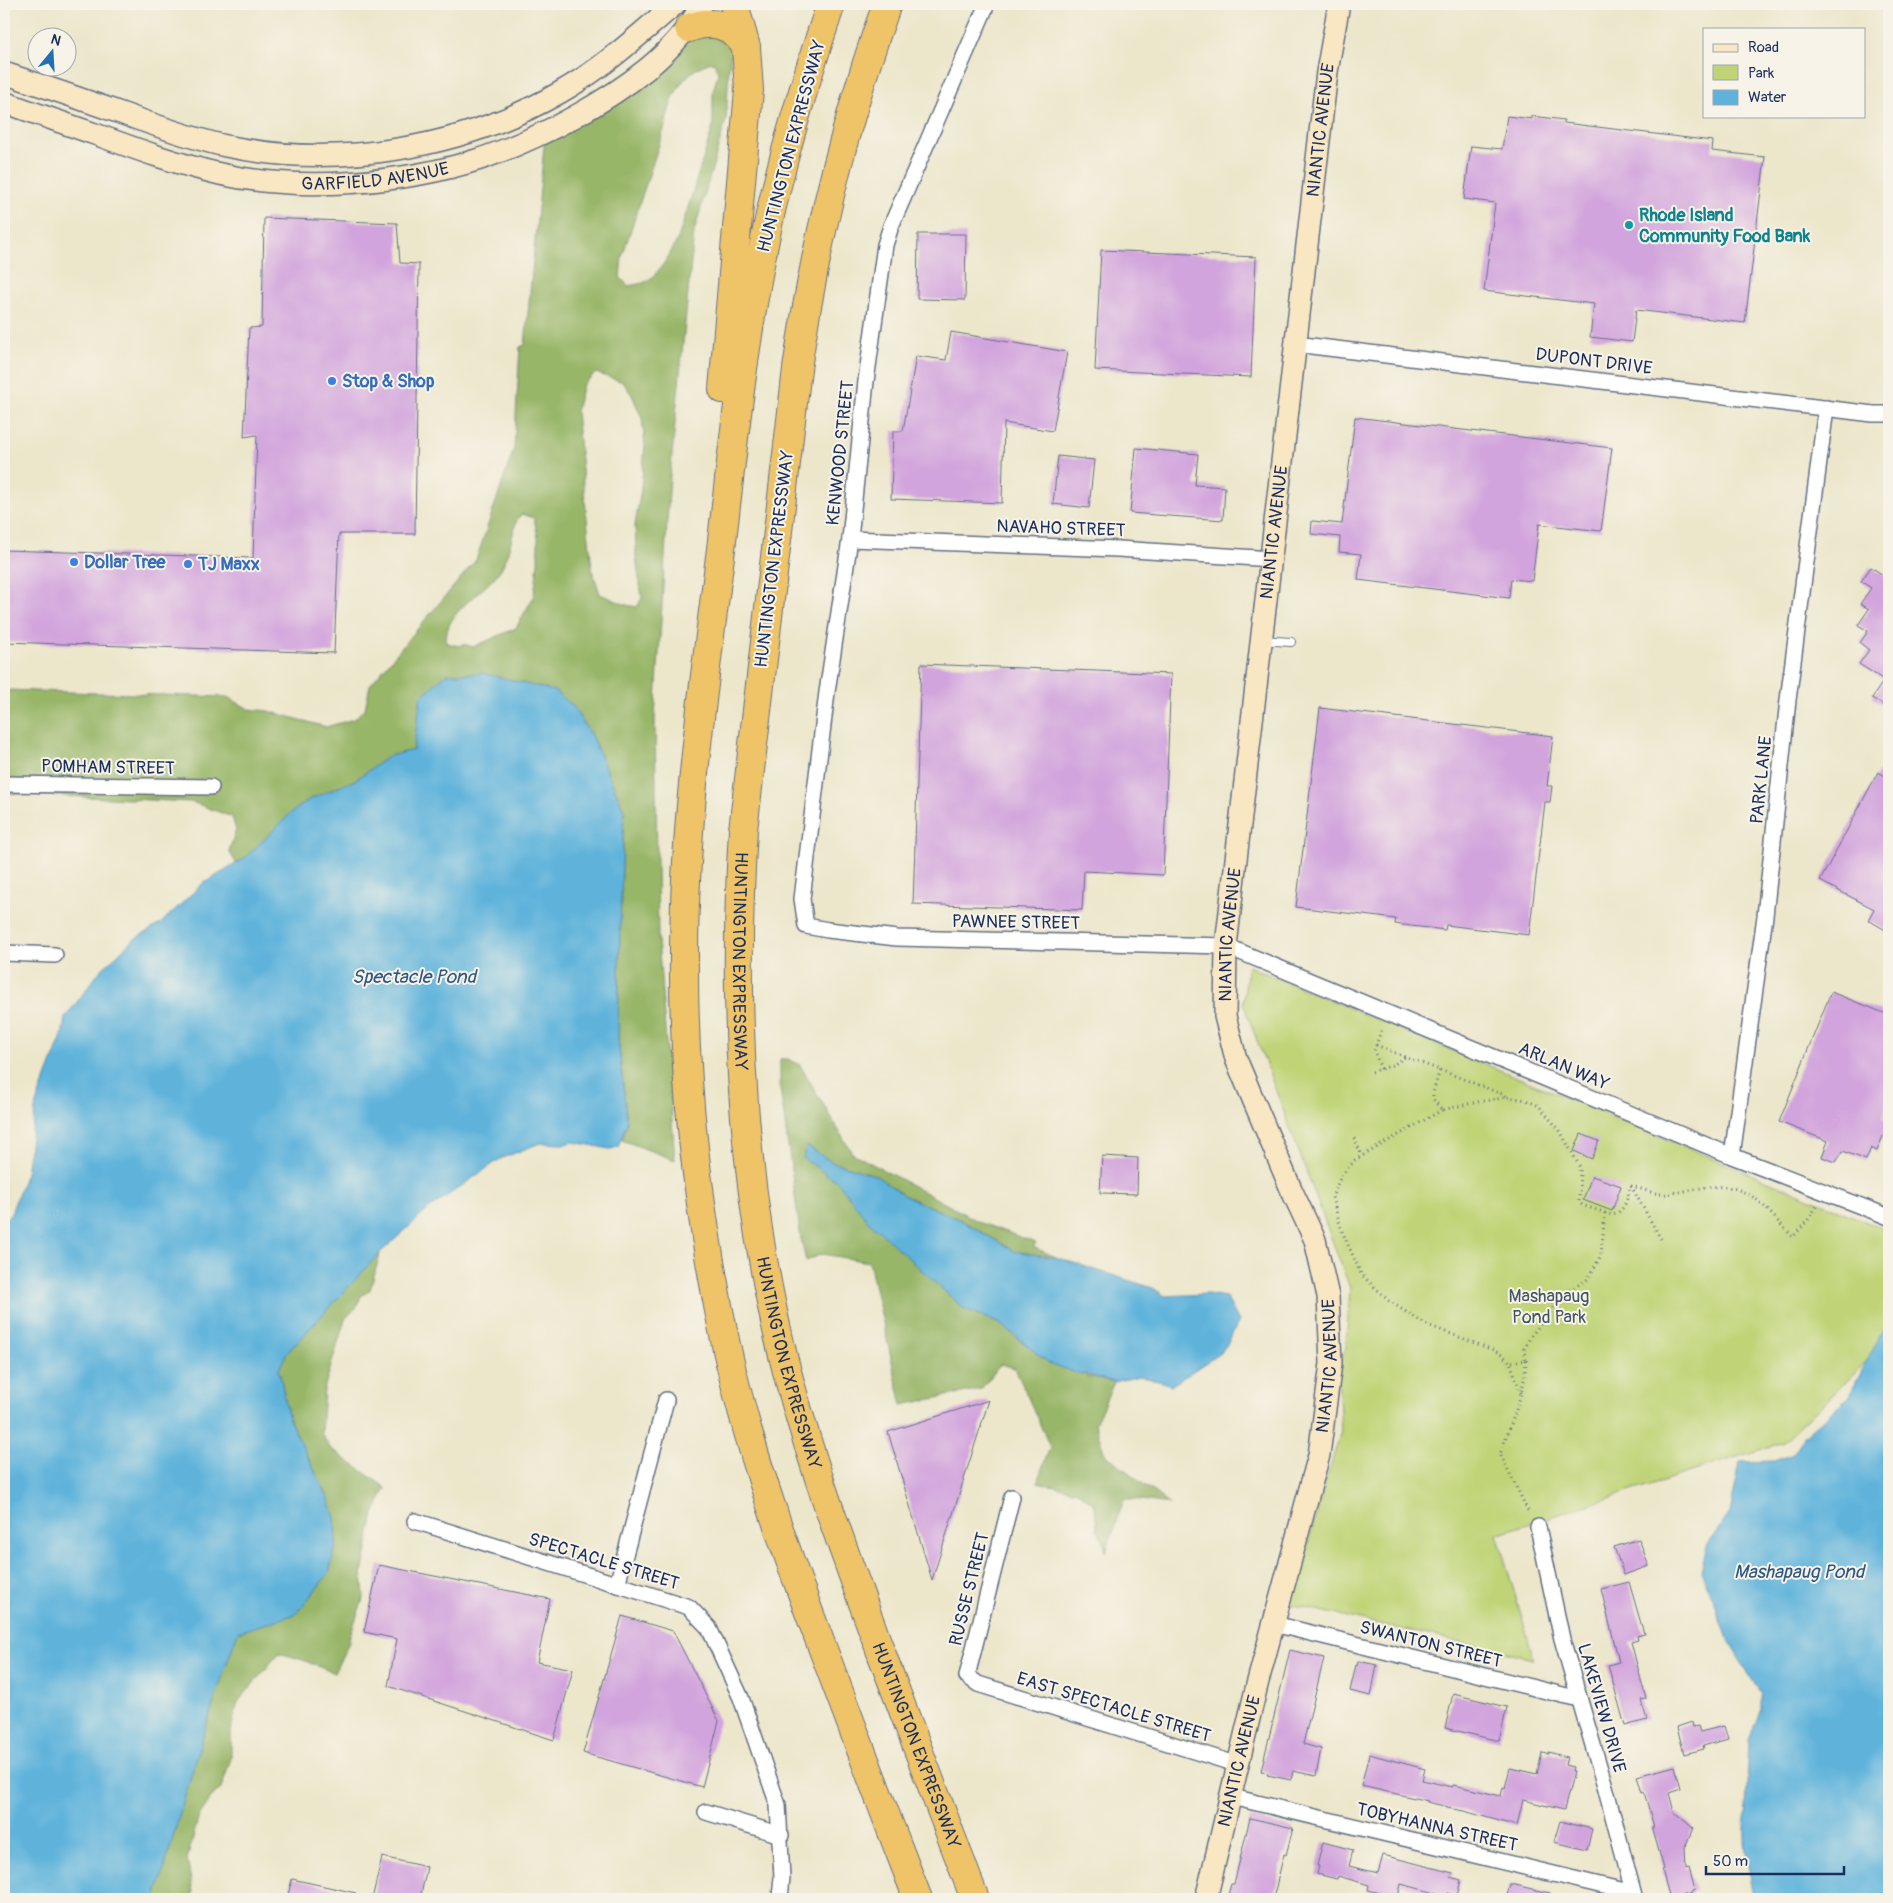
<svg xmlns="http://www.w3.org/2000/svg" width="1893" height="1903" font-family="Pangolin,sans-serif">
  <rect width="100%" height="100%" fill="#f7f3e8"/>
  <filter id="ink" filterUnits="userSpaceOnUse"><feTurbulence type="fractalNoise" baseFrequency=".02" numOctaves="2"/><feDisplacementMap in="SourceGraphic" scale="10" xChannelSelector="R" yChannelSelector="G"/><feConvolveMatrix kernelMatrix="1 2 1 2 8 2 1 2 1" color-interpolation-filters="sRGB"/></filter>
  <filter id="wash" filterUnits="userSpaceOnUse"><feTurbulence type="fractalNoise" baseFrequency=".0096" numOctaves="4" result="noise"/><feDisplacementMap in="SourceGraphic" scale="20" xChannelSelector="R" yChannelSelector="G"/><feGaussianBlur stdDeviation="1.12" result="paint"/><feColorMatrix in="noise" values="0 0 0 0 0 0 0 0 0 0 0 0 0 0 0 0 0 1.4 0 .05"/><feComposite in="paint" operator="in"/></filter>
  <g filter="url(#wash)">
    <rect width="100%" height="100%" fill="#ece6cb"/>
    <path fill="#c0d477" stroke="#6e826a" d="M1248,966L1889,1231V1331L1881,1348L1784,1442L1497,1534L1534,1659L1290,1604L1341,1431L1338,1373L1346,1347L1350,1288L1243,1003Z"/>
    <g fill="#98b668" stroke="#5a7263" fill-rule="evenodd">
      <path d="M735,31L729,68L726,120L694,232L670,475L655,717L658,939L675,1160L622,1140L627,1123L618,1038L620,926L624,810L592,737L573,706L421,696L414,750L389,756L355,780L310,799L291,813L245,859L236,863L229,851L236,830L232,817L192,802L4,793V690L227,697L249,709L268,711L326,727L354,719L365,709L370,685L476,560L514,449L520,347L525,345L546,126L655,59L675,37ZM712,62L715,63L718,73L713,91V127L679,236C673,250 658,277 643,283C639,284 633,285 628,286L620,277L622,257L666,123C671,96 683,70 712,62ZM596,373L623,382L632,395L642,418L645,446L641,489L635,525L636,557L642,598L637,607L626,605L600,594L592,569L576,411L583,384ZM522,514L534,518L538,537V563L534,596L516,628L473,647L463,644L459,646L446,643C444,608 487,594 502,567C509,553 512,535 517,519Z"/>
      <path d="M780,1059H788L800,1065L852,1153L981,1223L1036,1243L1033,1247L1058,1258L1014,1251L961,1220L905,1196L875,1175L832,1162L807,1146L804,1158L838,1182L868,1221L963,1308L1000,1324L1049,1363L1086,1374V1376L1114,1382L1095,1424L1105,1454L1169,1504C1163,1503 1129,1498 1126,1499C1125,1500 1124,1501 1123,1502L1106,1552L1104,1542L1097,1530L1095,1505L1077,1491L1037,1482L1050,1447L1015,1368L1001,1364L981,1389L902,1405L869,1262L822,1254L806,1261L801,1239L780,1088Z"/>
      <path d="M378,1254H380L370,1290L361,1296L356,1308L345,1319L324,1389L321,1433L330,1448L386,1488L374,1514L362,1574L364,1596L349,1638L350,1640L334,1673L303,1660L279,1653L238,1702L231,1729V1758L221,1789L214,1794L199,1816L187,1859L193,1892L192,1899H157L158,1890C183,1803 207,1716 238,1632L296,1614L329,1573L336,1545L335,1518L329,1499L289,1419L279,1370L286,1354Z"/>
    </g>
    <g fill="#5fb3db" stroke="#3d719c">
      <path d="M483,673L555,691L573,706L592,737L624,810L620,926L618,1038L627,1123L618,1147L610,1149L574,1142L562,1144L540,1143L500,1159L430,1208L382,1251L286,1354L279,1370L289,1419L329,1499L335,1518L336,1545L329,1573L296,1614L238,1632C207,1716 183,1803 158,1890L157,1899H4V1220L11,1213L26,1173L36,1103L62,1036L65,1018L100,971L133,940L160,924L201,885L245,858L291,813L310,799L355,780L389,756L413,750L421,696L446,674Z"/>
      <path d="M807,1146L832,1162L875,1175L905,1196L961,1220L1014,1251L1058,1258L1153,1288L1165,1296L1208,1294L1226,1297L1239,1321L1226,1346L1220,1353L1172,1385L1140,1376L1114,1382L1085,1374L1081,1375L1049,1363L1000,1324L963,1308L868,1221L838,1182L803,1158Z"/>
      <path d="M1889,1318V1899H1755C1749,1869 1740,1839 1748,1808H1746L1749,1740L1761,1708V1695L1730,1642L1701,1571L1707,1545L1730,1513L1740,1462L1774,1461L1793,1454L1805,1435L1848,1398Z"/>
    </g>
    <g id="blocks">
      <g fill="#d2a4dd">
        <path d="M1507,116L1532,119V116L1564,120V123L1713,141L1712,151L1765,157L1745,323L1636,310L1632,342L1590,337L1594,304L1484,291L1495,203L1464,199L1471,146L1502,149Z"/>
        <path d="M264,218L397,223L400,263L419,264L415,534H339L334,653L4,642V550L253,558L257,435L244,437L249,328L262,327Z"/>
        <path d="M918,234H966L965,300L917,299Z"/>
        <path d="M1101,250L1256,257L1251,377L1095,370Z"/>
        <path d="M951,332L1067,352L1053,431L1004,423L1002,503L891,499L893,431H903L916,356L946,360Z"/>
        <path d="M1355,417L1612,448L1601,531L1539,524L1532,581L1511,579L1509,598L1358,580L1361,554L1339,552L1340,537L1311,534L1312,521L1342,524Z"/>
        <path d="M1136,448L1198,454L1195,485L1225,487L1223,520L1130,513Z"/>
        <path d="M1058,456L1094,460L1089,508L1053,504Z"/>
        <path d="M1871,567L1889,579V709L1872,698L1884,680L1859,664L1869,650L1860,643L1868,631L1858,625L1869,609L1860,604L1871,588L1861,581Z"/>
        <path d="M921,664L1171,674L1163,875L1084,871L1082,910L913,904Z"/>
        <path d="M1320,708L1553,736L1547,786H1552L1550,802H1545L1529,935L1446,925L1445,930L1395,924L1396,919L1296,907Z"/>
        <path d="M1878,772L1889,778V932L1868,920L1874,909L1820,881Z"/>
        <path d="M1831,992L1889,1015V1102L1883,1118L1889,1121L1877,1151L1871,1148L1866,1160L1843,1151L1836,1162L1822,1157L1828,1141L1779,1122Z"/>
        <path d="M1581,1134L1599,1141L1592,1159L1574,1151Z"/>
        <path d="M1102,1156L1138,1158L1137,1194L1100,1193Z"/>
        <path d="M1592,1176L1621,1186L1612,1211L1583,1200Z"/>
        <path d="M989,1400L932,1580L888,1432Z"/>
        <path d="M1639,1539L1649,1566L1624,1575L1614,1547Z"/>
        <path d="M379,1565L550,1599L537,1662L573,1669L554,1740L388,1686L397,1639L364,1632Z"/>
        <path d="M1629,1582L1644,1634L1637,1636L1638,1640L1631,1642L1646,1699L1641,1700L1647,1720L1625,1726L1608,1665L1619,1662L1601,1589Z"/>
        <path d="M622,1616L673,1631L719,1721L702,1787L583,1753Z"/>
        <path d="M1290,1650L1324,1658L1303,1744L1321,1749L1316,1776L1293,1771L1291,1780L1267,1775L1268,1773L1261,1771Z"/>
        <path d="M1358,1661L1377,1665L1371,1696L1350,1691L1356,1665L1357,1666Z"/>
        <path d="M1453,1694L1507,1707L1499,1741L1445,1728Z"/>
        <path d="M1692,1722L1693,1727L1698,1726L1700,1732L1724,1726L1728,1739L1703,1746L1704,1749L1684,1754L1677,1727Z"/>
        <path d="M1548,1752L1567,1757L1565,1765L1573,1767L1572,1771H1574L1564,1810L1523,1800L1517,1826L1464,1811L1447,1808L1448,1807L1427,1802L1428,1801L1361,1786L1369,1754L1425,1769L1422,1780L1452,1787L1453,1785L1501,1796L1503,1787L1505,1788L1510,1768L1537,1774L1542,1753L1548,1754Z"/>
        <path d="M1675,1766L1681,1789L1669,1793L1674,1812L1693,1828L1685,1847L1686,1869L1689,1868L1695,1890L1692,1891V1893L1670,1899L1662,1870L1664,1869L1652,1827H1654L1644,1792L1642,1793L1637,1776Z"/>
        <path d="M1250,1818L1293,1828L1286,1855L1284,1854L1273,1899H1227L1231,1884H1234Z"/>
        <path d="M1560,1821L1592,1829L1587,1850L1554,1842Z"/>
        <path d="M1323,1842L1353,1850L1349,1866L1378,1873L1383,1855L1453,1873L1451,1877L1461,1880L1457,1896L1448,1893L1447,1896L1401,1884L1398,1897L1368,1890L1369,1885L1338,1876L1337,1879L1317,1874L1319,1866H1317Z"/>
        <path d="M382,1857L427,1867L420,1899H372Z"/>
        <path d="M292,1879L356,1893L355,1899H287Z"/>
        <path d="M1510,1884L1550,1893L1549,1899H1506Z"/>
      </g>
    </g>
  </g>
  <g filter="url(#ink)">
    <use href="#blocks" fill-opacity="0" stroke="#646f84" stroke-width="1"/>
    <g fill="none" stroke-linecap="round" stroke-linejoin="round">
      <g stroke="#646f84" stroke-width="10">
        <path id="lane" d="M1262,640L1291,642"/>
      </g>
      <g stroke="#646f84" stroke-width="18">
        <g id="street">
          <path d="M987,4L891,226L885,245L866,381L850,539L827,692L802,899L806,926L828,930L897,938L1226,946L1732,1156L1889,1217"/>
          <path d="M1295,344L1873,414H1889"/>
          <path d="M850,539L1118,549L1272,559"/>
          <path d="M4,784L211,787"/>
          <path d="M4,953L55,955"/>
          <path d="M1732,1156L1765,916L1788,700L1826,408"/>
          <path d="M1012,1497L967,1676L978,1684L1239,1765"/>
          <path d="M415,1521L689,1607L709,1628L741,1698L778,1805L782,1877L780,1899"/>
          <path d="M1538,1527L1562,1639L1606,1790L1635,1899"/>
          <path d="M617,1585L666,1400"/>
          <path d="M1274,1624L1579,1699"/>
          <path d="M1232,1797L1633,1893"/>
          <path d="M706,1812L781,1835"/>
        </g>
      </g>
      <g stroke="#646f84" stroke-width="24">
        <g id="secondary">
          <path d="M4,73C46,87 87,101 129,116C161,127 193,139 226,146C336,169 461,149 559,93C602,69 638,36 675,4"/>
          <path id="s1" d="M4,102C34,113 64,123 95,134C136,149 177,164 220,174C300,192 404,184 483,158C514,147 545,133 574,117C623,90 676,54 702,4"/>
          <path id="s2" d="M1206,1899L1257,1685L1319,1455L1331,1363L1328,1296L1315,1240L1291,1189L1236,1059L1225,1016L1226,946L1327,72L1339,4"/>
        </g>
      </g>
      <g stroke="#646f84" stroke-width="30">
        <g id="highway">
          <path d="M831,4C805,81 781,159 765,239C744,341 733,445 721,549C704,684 684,820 684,957C683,1088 699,1218 726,1345C749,1451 786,1552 824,1652C855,1735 886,1817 918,1899"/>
          <path id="s3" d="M887,4C844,123 815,244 797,369L743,830C732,1008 741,1186 784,1360C810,1461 846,1557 882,1655C913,1736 944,1818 975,1899"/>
          <path d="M689,28C714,19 731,24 746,47"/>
          <path d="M723,389L749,90L746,47L734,4"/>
        </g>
      </g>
      <g stroke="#646f84" stroke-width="3" stroke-dasharray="1 4" stroke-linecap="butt">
        <path d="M1376,1045L1405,1057"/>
        <path d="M1381,1069L1374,1051L1382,1028"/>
        <path d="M1440,1070L1507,1096"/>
        <path d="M1372,1072L1393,1065L1405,1057L1440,1070L1433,1092V1099L1442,1110L1477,1102L1509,1097L1526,1100L1539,1106L1560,1131L1580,1167L1579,1202L1582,1205L1612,1215C1626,1212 1627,1197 1631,1186"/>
        <path d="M1442,1110L1355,1160L1341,1176L1332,1197L1342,1231L1361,1274L1389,1301L1425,1324L1493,1350L1502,1355L1510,1362"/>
        <path d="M1354,1138L1362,1156"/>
        <path d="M1631,1186C1641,1188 1655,1195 1665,1194C1694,1191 1724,1178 1751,1196C1766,1205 1780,1225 1793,1237L1808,1220L1817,1206"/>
        <path d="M1631,1186L1661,1239"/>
        <path d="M1526,1360C1525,1393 1511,1423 1500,1454L1529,1513"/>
        <path d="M1521,1393L1510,1362L1526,1360L1524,1349L1531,1336L1565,1293L1588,1279L1601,1255L1605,1213"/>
      </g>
      <use href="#lane" stroke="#fff" stroke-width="8"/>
      <use href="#street" stroke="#fff" stroke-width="15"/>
      <use href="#secondary" stroke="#f9e7c3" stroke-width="21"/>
      <use href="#highway" stroke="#efc469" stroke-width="28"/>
    </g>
  </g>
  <circle fill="#0f9aa8" stroke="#f7f3e8" stroke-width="2" cx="1629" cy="225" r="5"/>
  <g fill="#3f7fe0" stroke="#f7f3e8" stroke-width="2">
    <circle cx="332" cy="381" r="5"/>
    <circle cx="74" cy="562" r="5"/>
    <circle cx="188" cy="564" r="5"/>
  </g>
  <g text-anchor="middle" stroke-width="4" stroke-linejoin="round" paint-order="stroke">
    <g font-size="18" fill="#1b2f5e" stroke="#f7f3e8">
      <text dy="6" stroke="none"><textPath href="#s2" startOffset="1809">NIANTIC AVENUE</textPath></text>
      <text transform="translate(791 146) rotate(-75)" y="6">HUNTINGTON EXPRESSWAY</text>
      <text dy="6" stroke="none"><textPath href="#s1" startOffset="384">GARFIELD AVENUE</textPath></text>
      <text transform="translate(1594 361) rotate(7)" y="6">DUPONT DRIVE</text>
      <text transform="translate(840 453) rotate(-84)" y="6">KENWOOD STREET</text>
      <text transform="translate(1061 528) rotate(2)" y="6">NAVAHO STREET</text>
      <text dy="6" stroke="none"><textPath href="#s2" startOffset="1404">NIANTIC AVENUE</textPath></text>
      <text transform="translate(774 559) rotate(-83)" y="6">HUNTINGTON EXPRESSWAY</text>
      <text transform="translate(108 767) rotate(1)" y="6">POMHAM STREET</text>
      <text transform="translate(1761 780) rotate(-84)" y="6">PARK LANE</text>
      <text transform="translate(1016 922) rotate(1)" y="6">PAWNEE STREET</text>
      <text dy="6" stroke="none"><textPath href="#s2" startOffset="999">NIANTIC AVENUE</textPath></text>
      <text dy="6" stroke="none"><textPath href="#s3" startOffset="972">HUNTINGTON EXPRESSWAY</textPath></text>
      <text transform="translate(1564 1066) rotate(23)" y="6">ARLAN WAY</text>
      <text dy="6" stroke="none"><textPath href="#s3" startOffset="1378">HUNTINGTON EXPRESSWAY</textPath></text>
      <text dy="6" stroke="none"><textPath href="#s2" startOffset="548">NIANTIC AVENUE</textPath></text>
      <text transform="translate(604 1561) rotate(17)" y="6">SPECTACLE STREET</text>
      <text transform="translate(969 1589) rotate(-76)" y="6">RUSSE STREET</text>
      <text transform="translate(1431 1644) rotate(14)" y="6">SWANTON STREET</text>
      <text transform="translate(1114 1707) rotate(17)" y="6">EAST SPECTACLE STREET</text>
      <text transform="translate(1602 1708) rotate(74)" y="6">LAKEVIEW DRIVE</text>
      <text dy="6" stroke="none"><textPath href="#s3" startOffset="1782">HUNTINGTON EXPRESSWAY</textPath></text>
      <text dy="6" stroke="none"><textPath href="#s2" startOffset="142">NIANTIC AVENUE</textPath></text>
      <text transform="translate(1437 1827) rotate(13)" y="6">TOBYHANNA STREET</text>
    </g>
    <g font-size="18" font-weight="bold" fill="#0d838f" stroke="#f7f3e8" text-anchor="start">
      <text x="1639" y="221">Rhode Island<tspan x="1639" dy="21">Community Food Bank</tspan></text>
    </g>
    <g font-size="18" font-weight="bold" fill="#366cbe" stroke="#f7f3e8" text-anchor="start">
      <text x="342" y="387">Stop &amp; Shop</text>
      <text x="84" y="568">Dollar Tree</text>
      <text x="198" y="570">TJ Maxx</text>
    </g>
    <g font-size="18" fill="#445864" stroke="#f7f3e8">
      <text x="1549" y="1302">Mashapaug<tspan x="1549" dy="21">Pond Park</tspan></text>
    </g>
    <g font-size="19" font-style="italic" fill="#2f5784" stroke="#f7f3e8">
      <text x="414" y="983">Spectacle Pond</text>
      <text x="1799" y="1578">Mashapaug Pond</text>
    </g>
  </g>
  <rect width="1893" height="1903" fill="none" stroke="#f7f3e8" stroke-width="20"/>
  <rect x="1703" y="28" width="162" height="90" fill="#f7f3e8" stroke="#9fa5b1"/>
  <rect x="1713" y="44" width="25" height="8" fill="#f9e7c3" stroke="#9fa5b1"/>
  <text x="1748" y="52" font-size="15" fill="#1b2f5e">Road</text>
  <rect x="1713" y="65" width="25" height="15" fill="#c0d477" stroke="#9fa5b1"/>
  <text x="1748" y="78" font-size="15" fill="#1b2f5e">Park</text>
  <rect x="1713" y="90" width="25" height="15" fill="#5fb3db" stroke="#9fa5b1"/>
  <text x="1748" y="102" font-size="15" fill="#1b2f5e">Water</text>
  <g transform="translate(52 52) rotate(18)"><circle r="24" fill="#f7f3e8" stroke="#9fa5b1"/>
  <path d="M0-4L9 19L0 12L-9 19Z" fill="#1f6fb2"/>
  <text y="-8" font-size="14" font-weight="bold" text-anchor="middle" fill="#1b2f5e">N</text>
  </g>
  <path d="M1706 1866v8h138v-8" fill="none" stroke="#1b2f5e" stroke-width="2.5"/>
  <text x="1713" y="1866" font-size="15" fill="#1b2f5e" stroke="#f7f3e8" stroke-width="4" paint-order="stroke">50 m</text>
</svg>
